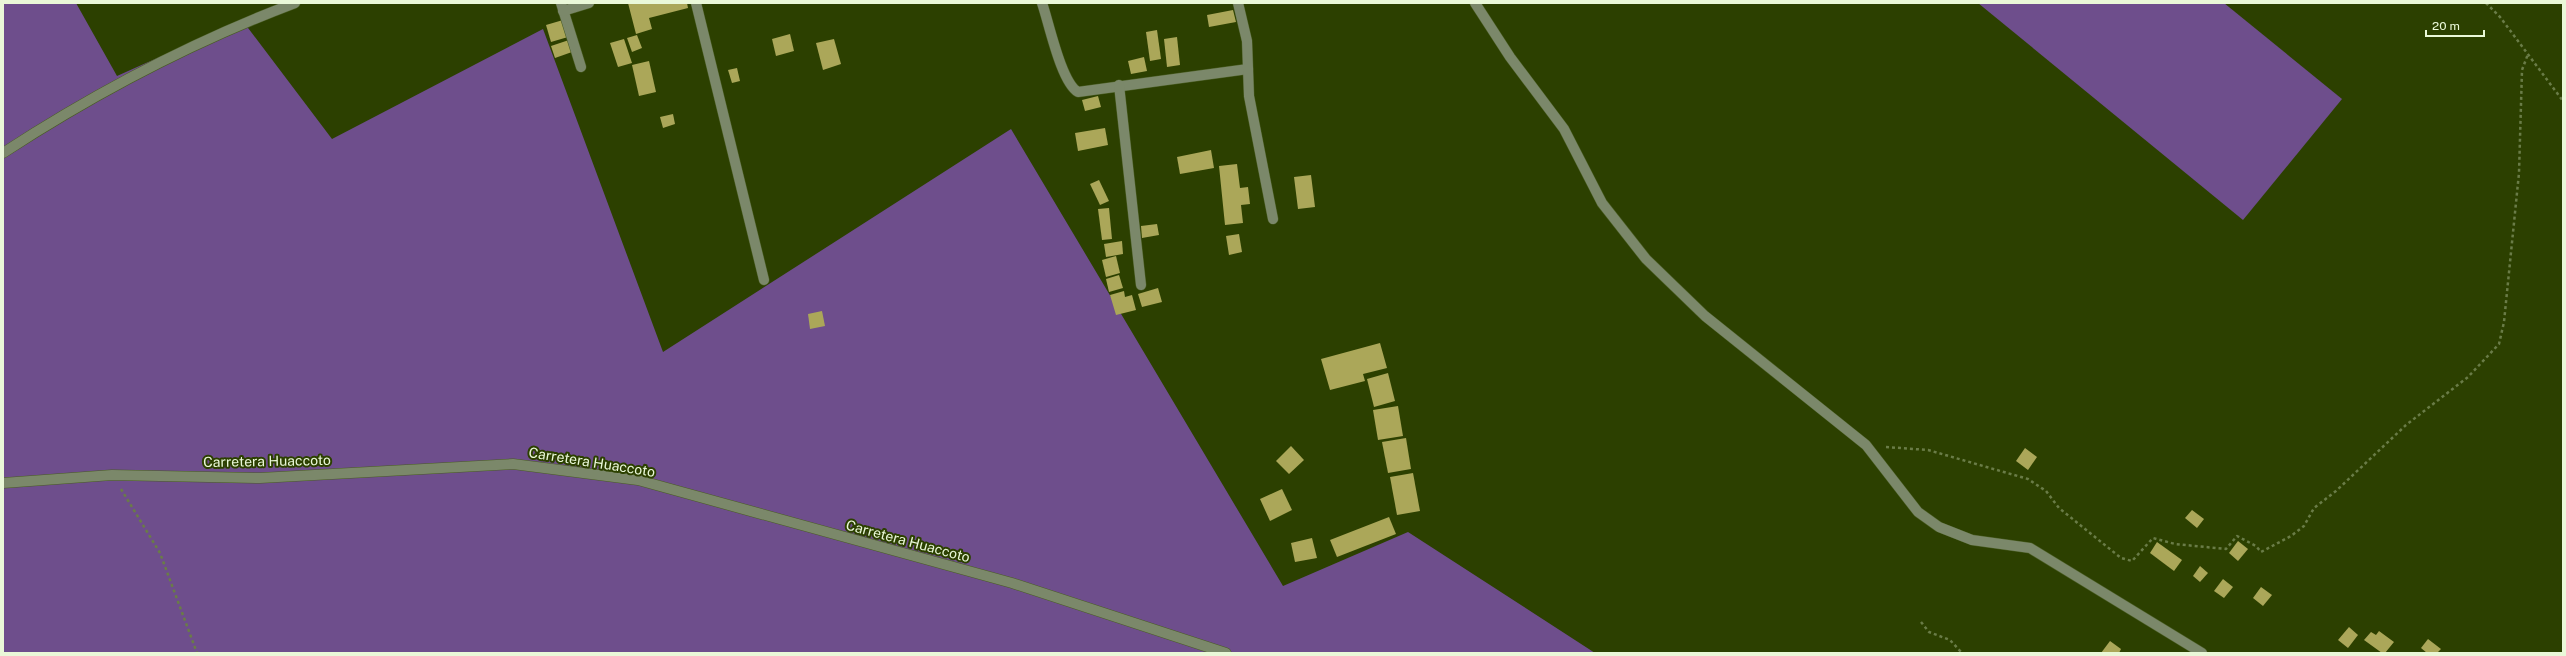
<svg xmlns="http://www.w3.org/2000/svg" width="2566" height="656" font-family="'Public Sans',sans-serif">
  <rect width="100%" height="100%" fill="#2c4000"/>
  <g fill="#6e4e8c">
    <path d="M3,3H76L117,76L242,20L332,139L543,29L663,352L1011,129L1283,586L1408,532L1595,653H3Z"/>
    <path d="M1978,3H2224L2342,99L2243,220Z"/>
  </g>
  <g fill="#aba759">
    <path d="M628,3H687L688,8L649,18L652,29L636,34Z"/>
    <path d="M1233,10L1236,22L1209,27L1207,15Z"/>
    <path d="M563,20L568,37L551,42L546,25Z"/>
    <path d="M1157,30L1161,59L1150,61L1146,32Z"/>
    <path d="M790,34L794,51L776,56L772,39Z"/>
    <path d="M637,35L642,48L632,52L627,38Z"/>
    <path d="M1177,37L1180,65L1167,67L1164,39Z"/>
    <path d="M624,39L632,63L618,67L610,43Z"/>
    <path d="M834,39L841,64L823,70L816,43Z"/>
    <path d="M569,40L572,52L555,58L551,46Z"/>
    <path d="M1144,57L1147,71L1131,74L1128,61Z"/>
    <path d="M649,61L656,92L639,96L632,65Z"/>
    <path d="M737,68L740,81L732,83L728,70Z"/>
    <path d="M1098,96L1101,107L1085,111L1082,100Z"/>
    <path d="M673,114L675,124L663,128L660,117Z"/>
    <path d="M1105,128L1108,145L1078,151L1075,133Z"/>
    <path d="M1211,150L1214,168L1180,174L1177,157Z"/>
    <path d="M1237,164L1240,188L1248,187L1250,204L1241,205L1243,223L1225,225L1219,166Z"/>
    <path d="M1311,175L1315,207L1298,209L1294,177Z"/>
    <path d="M1099,180L1109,201L1100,205L1090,184Z"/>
    <path d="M1109,208L1112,239L1102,240L1098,209Z"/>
    <path d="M1157,224L1159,235L1142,238L1141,226Z"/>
    <path d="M1239,234L1242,252L1229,255L1226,236Z"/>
    <path d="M1122,241L1123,254L1106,257L1104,244Z"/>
    <path d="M1116,256L1120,273L1106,277L1102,260Z"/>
    <path d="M1119,275L1123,288L1109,292L1106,279Z"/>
    <path d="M1158,288L1162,302L1142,307L1138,294Z"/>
    <path d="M1124,291L1125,297L1132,295L1136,310L1116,315L1110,295Z"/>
    <path d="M822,311L825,326L810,329L808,314Z"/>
    <path d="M1380,343L1387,368L1363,374L1365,381L1330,390L1321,359Z"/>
    <path d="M1388,373L1395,401L1374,407L1367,379Z"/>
    <path d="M1398,406L1403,436L1378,440L1373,410Z"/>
    <path d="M1406,438L1411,469L1388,473L1382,442Z"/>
    <path d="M1291,446L1304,460L1289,474L1276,461Z"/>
    <path d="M2025,448L2037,457L2028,470L2016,461Z"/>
    <path d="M1413,473L1420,511L1397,515L1390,477Z"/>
    <path d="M1282,489L1292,510L1270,521L1260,499Z"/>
    <path d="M2192,510L2204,519L2197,528L2185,518Z"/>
    <path d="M1389,517L1396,534L1337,557L1330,540Z"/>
    <path d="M1312,538L1317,558L1295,562L1291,543Z"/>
    <path d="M2238,541L2248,549L2238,561L2229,553Z"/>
    <path d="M2157,542L2182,560L2174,571L2150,553Z"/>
    <path d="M2200,566L2208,573L2200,582L2193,576Z"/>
    <path d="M2223,579L2233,587L2224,598L2214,591Z"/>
    <path d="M2261,587L2272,595L2263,606L2253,598Z"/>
    <path d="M2349,627L2358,635L2348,648L2338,640Z"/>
    <path d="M2379,631L2394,642L2385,653H2382L2364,640L2371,632L2376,635Z"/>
    <path d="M2428,639L2441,649L2437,653H2427L2421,648Z"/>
    <path d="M2110,641L2121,649L2119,653H2101Z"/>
  </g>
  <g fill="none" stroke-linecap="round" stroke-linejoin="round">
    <g stroke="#4a5d23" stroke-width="11">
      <g id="minor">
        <path d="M561,3L581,67"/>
        <path d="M696,3L764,280"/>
        <path d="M1042,3C1049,23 1061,82 1078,92L1248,69"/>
        <path d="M1238,3L1247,41L1249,96L1273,219"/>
        <path d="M1475,3L1510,57L1564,129L1602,203L1646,259L1705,316L1866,445L1918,512L1939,527L1972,540L2030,548L2202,653"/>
        <path d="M563,11L589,3"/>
        <path d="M1119,85L1141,285"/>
        <path d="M3,153C95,93 192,42 295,3"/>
        <path d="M3,483L112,475L260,478L513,464L638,480L1012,583L1226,653"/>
      </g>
    </g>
    <g stroke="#6a7c47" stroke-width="2.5" stroke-dasharray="3 3" stroke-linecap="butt">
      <path d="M2486,3L2500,17L2563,101"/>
      <path d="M1886,447L1928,450L2028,479L2046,491L2059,508L2121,558L2132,561L2153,538L2175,544L2226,549L2237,536L2256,546L2261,552L2291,536L2304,526L2314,508L2336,491L2406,425L2468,377L2499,344L2504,322L2519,173L2522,70L2528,54"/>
      <path d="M121,489L160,553L197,653"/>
      <path d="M1921,622L1929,632L1950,640L1962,653"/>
    </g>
    <use href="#minor" stroke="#7b886a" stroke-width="10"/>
  </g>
  <g text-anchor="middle" stroke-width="4" stroke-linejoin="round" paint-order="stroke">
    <g font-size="14" fill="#eaf8d8" stroke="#2c4000">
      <text transform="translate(267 461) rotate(-1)" y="5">Carretera Huaccoto</text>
      <text transform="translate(592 462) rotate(9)" y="5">Carretera Huaccoto</text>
      <text transform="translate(908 541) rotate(15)" y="5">Carretera Huaccoto</text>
    </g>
  </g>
  <rect width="2566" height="656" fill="none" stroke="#eaf8d8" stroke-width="8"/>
  <path d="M2426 30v6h58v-6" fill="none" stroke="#eaf8d8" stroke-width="2"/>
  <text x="2432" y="30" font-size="12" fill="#eaf8d8" stroke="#2c4000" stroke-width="3" paint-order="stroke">20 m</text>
</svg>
